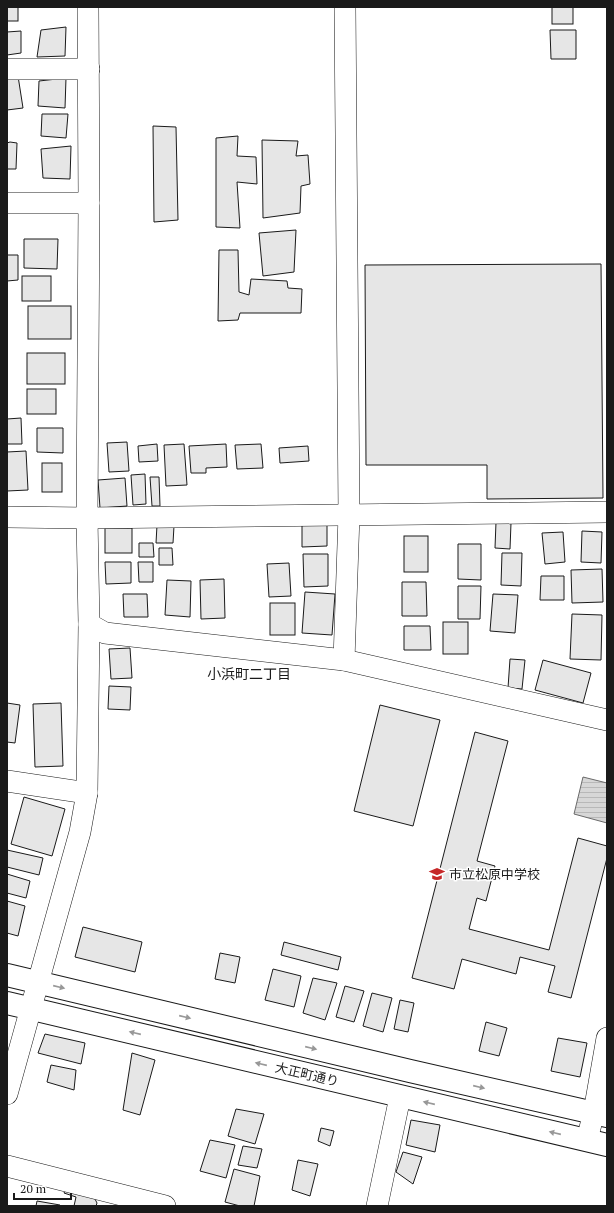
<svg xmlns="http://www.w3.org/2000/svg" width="614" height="1213" font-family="'PT Serif','Noto Sans JP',serif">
  <defs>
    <pattern id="water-rules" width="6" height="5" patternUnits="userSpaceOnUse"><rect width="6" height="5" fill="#d7d7d7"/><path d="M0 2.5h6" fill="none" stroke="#b8b8b8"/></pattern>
  </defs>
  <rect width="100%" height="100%" fill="#fff"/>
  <path fill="url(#water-rules)" stroke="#6a6a6a" d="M583,777L607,783V823L574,814Z"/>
  <g fill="#e6e6e6" stroke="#1a1a1a">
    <rect x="7" y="7" width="11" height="14"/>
    <rect x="552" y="7" width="21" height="17"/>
    <path d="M66,27L65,56L37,57L41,30Z"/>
    <path d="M550,30H576V59H551Z"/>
    <path d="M21,31V53L7,55V32Z"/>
    <path d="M18,76L23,108L7,110V79Z"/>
    <path d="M66,78L65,108L38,106L39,81Z"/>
    <path d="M42,114H68L66,138L41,136Z"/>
    <path d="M153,126L176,127L178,220L154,222Z"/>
    <path d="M238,136L237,156L256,157L257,184L237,182L240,228L216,227V138Z"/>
    <path d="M262,140L298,141L296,156L308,155L310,184L301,186L300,213L263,218Z"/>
    <path d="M10,142L17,143L16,169H7V143Z"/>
    <path d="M71,146L70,179L43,178L41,149Z"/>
    <path d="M296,230L294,272L263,276L259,233Z"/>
    <path d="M24,239H58L57,269L24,268Z"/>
    <path d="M219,250H238L239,292L249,295L251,279L287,281L288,288L302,289L301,313H240L238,320L218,321Z"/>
    <path d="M7,255H18V280L7,281Z"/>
    <path d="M601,264L603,498L487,499V465H366L365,265Z"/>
    <rect x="22" y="276" width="29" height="25"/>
    <rect x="28" y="306" width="43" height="33"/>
    <rect x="27" y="353" width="38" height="31"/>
    <rect x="27" y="389" width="29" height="25"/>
    <path d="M21,418L22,444H7V419Z"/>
    <path d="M37,428H63V453L37,452Z"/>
    <path d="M127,442L129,471L109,472L107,443Z"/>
    <path d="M157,444L158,461L139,462L138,446Z"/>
    <path d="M184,444L187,485L166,486L164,445Z"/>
    <path d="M226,444L227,467L206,468V473H191L189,446Z"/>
    <path d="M261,444L263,468L237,469L235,445Z"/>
    <path d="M308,446L309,461L280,463L279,448Z"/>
    <path d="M26,451L28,490L7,491V452Z"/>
    <rect x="42" y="463" width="20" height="29"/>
    <path d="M145,474L146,504L133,505L131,475Z"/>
    <path d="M150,477H159L160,506H152Z"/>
    <path d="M125,478L127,506L100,508L98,480Z"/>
    <path d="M327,522V546L302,547V523Z"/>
    <path d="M496,522L511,523L510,549L495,548Z"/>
    <path d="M157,525L174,526L173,543H156Z"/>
    <rect x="105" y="528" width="27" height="25"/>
    <path d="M582,531L602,532L601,563L581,562Z"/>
    <path d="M563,532L565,562L545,564L542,533Z"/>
    <rect x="404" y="536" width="24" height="36"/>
    <path d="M139,543H153L154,557H139Z"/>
    <path d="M458,544H481V580L458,579Z"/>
    <path d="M159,548H172L173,565H159Z"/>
    <path d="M502,553H522L521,586L501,585Z"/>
    <path d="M303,554H328V586L304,587Z"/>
    <path d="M105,562H131V583L106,584Z"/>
    <path d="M138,562H153V582H139Z"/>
    <path d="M289,563L291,596L269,597L267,564Z"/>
    <path d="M602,569L603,602L572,603L571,570Z"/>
    <path d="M541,576H564V600H540Z"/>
    <path d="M224,579L225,618L201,619L200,580Z"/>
    <path d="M167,580L191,581L190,617L165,615Z"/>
    <path d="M402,582H426L427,616H402Z"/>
    <path d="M458,586H481L480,619H458Z"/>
    <path d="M305,592L335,594L332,635L302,633Z"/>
    <path d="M123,594H147L148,617H124Z"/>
    <path d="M493,594L518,595L515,633L490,631Z"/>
    <rect x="270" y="603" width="25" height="32"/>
    <path d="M572,614L602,615L601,660L570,659Z"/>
    <rect x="443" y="622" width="25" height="32"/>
    <path d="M404,626H430L431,650H404Z"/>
    <path d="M130,648L132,678L111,679L109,649Z"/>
    <path d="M510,659L525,660L522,689L508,688Z"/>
    <path d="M543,660L591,673L583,703L535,690Z"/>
    <path d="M109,686L131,687L130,710L108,709Z"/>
    <path d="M7,703L20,705L15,743L7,742Z"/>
    <path d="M61,703L63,766L35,767L33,704Z"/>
    <path d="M380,705L440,720L413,826L354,811Z"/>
    <path d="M475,732L508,741L477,861L495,866L486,901L477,898L469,929L549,950L578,838L607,846V858L571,998L548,992L555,966L520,957L516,974L462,959L454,989L412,978Z"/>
    <path d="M24,797L65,809L52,856L11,844Z"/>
    <path d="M7,850L43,858L39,875L7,867Z"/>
    <path d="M7,874L30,881L26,898L7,893Z"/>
    <path d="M7,901L25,906L18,936L7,933Z"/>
    <path d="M83,927L142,942L135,972L75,957Z"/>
    <path d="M284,942L341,957L338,970L281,955Z"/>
    <path d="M220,953L240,957L235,983L215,979Z"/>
    <path d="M273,969L301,976L294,1007L265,1000Z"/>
    <path d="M313,978L337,983L325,1020L303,1013Z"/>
    <path d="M345,986L364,991L354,1022L336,1017Z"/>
    <path d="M372,993L392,998L383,1032L363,1026Z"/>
    <path d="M400,1000L414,1003L408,1032L394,1029Z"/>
    <path d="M486,1022L507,1028L499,1056L479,1051Z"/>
    <path d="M45,1034L85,1043L81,1064L38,1053Z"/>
    <path d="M558,1038L587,1043L580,1077L551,1071Z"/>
    <path d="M132,1053L155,1060L140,1115L123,1110Z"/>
    <path d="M51,1065L76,1070L74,1090L47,1082Z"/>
    <path d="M236,1109L264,1114L255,1144L228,1136Z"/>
    <path d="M411,1120L440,1125L435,1152L406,1145Z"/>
    <path d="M321,1128L334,1131L330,1146L318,1141Z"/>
    <path d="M210,1140L235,1145L226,1178L200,1171Z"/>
    <path d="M243,1146L262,1149L257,1168L238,1165Z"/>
    <path d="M403,1152L422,1157L413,1184L396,1172Z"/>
    <path d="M298,1160L318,1164L310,1196L292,1190Z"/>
    <path d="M234,1169L260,1176L254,1206H240L225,1202Z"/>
    <path d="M66,1189L93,1195L97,1203L96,1206H74L76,1197L64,1193Z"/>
    <path d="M37,1201L60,1205V1206H36Z"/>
  </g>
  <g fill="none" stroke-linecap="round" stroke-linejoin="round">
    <g stroke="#1a1a1a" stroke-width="22">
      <g id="minor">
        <path d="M7,69H89"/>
        <path d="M7,203H89"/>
        <path d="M7,517L87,518L607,512"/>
        <path d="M89,624L105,633L344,660L607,720"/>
        <path d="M344,660L349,515L345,7"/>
        <path d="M7,781L87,793"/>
        <path d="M7,1094L80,832L87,793L89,624L87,518L89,203L88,7"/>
        <path d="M587,1140L594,1112L607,1038"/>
        <path d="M7,1166L165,1206"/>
        <path d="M377,1206L400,1097"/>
      </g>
    </g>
    <g stroke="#1a1a1a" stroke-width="24">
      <g id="highway">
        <path d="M7,975L410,1071L607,1116"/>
        <path d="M7,1003L607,1145"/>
      </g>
    </g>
    <use href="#minor" stroke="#fff" stroke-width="21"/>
    <use href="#highway" stroke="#fff" stroke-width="22"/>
  </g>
  <defs><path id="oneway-solid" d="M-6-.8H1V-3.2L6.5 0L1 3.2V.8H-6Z"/></defs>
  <g fill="#989898">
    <use href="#oneway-solid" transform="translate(59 987) rotate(13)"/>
    <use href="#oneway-solid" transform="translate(185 1017) rotate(13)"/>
    <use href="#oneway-solid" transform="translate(135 1033) rotate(-167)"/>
    <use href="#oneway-solid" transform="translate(311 1048) rotate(13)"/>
    <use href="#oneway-solid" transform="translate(261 1064) rotate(-167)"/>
    <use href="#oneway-solid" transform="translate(479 1087) rotate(13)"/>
    <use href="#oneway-solid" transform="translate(429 1103) rotate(-167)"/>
    <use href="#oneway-solid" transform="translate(555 1133) rotate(-167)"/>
  </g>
  <defs>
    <g id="school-bare" transform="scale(1.2)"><path d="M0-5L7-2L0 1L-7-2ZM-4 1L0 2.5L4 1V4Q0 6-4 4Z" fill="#c62828" stroke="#fff" stroke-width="2.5" paint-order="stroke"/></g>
  </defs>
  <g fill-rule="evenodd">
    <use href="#school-bare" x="437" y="874"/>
  </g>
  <g text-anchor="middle" stroke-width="3" stroke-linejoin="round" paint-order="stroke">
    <g font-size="13" fill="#1a1a1a" stroke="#fff" text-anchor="start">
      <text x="449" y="879">市立松原中学校</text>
    </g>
    <g font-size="13" fill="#1a1a1a" stroke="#fff">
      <text transform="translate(307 1074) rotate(13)" y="5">大正町通り</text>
    </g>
    <g font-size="14" fill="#1a1a1a" stroke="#fff">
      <text x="249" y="679">小浜町二丁目</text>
    </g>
  </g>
  <rect width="614" height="1213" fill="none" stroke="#1a1a1a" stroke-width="16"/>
  <path d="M14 1193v6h57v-6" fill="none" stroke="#1a1a1a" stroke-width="2"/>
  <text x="20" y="1193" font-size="12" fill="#1a1a1a" stroke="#ffffff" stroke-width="3" paint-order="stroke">20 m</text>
</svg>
